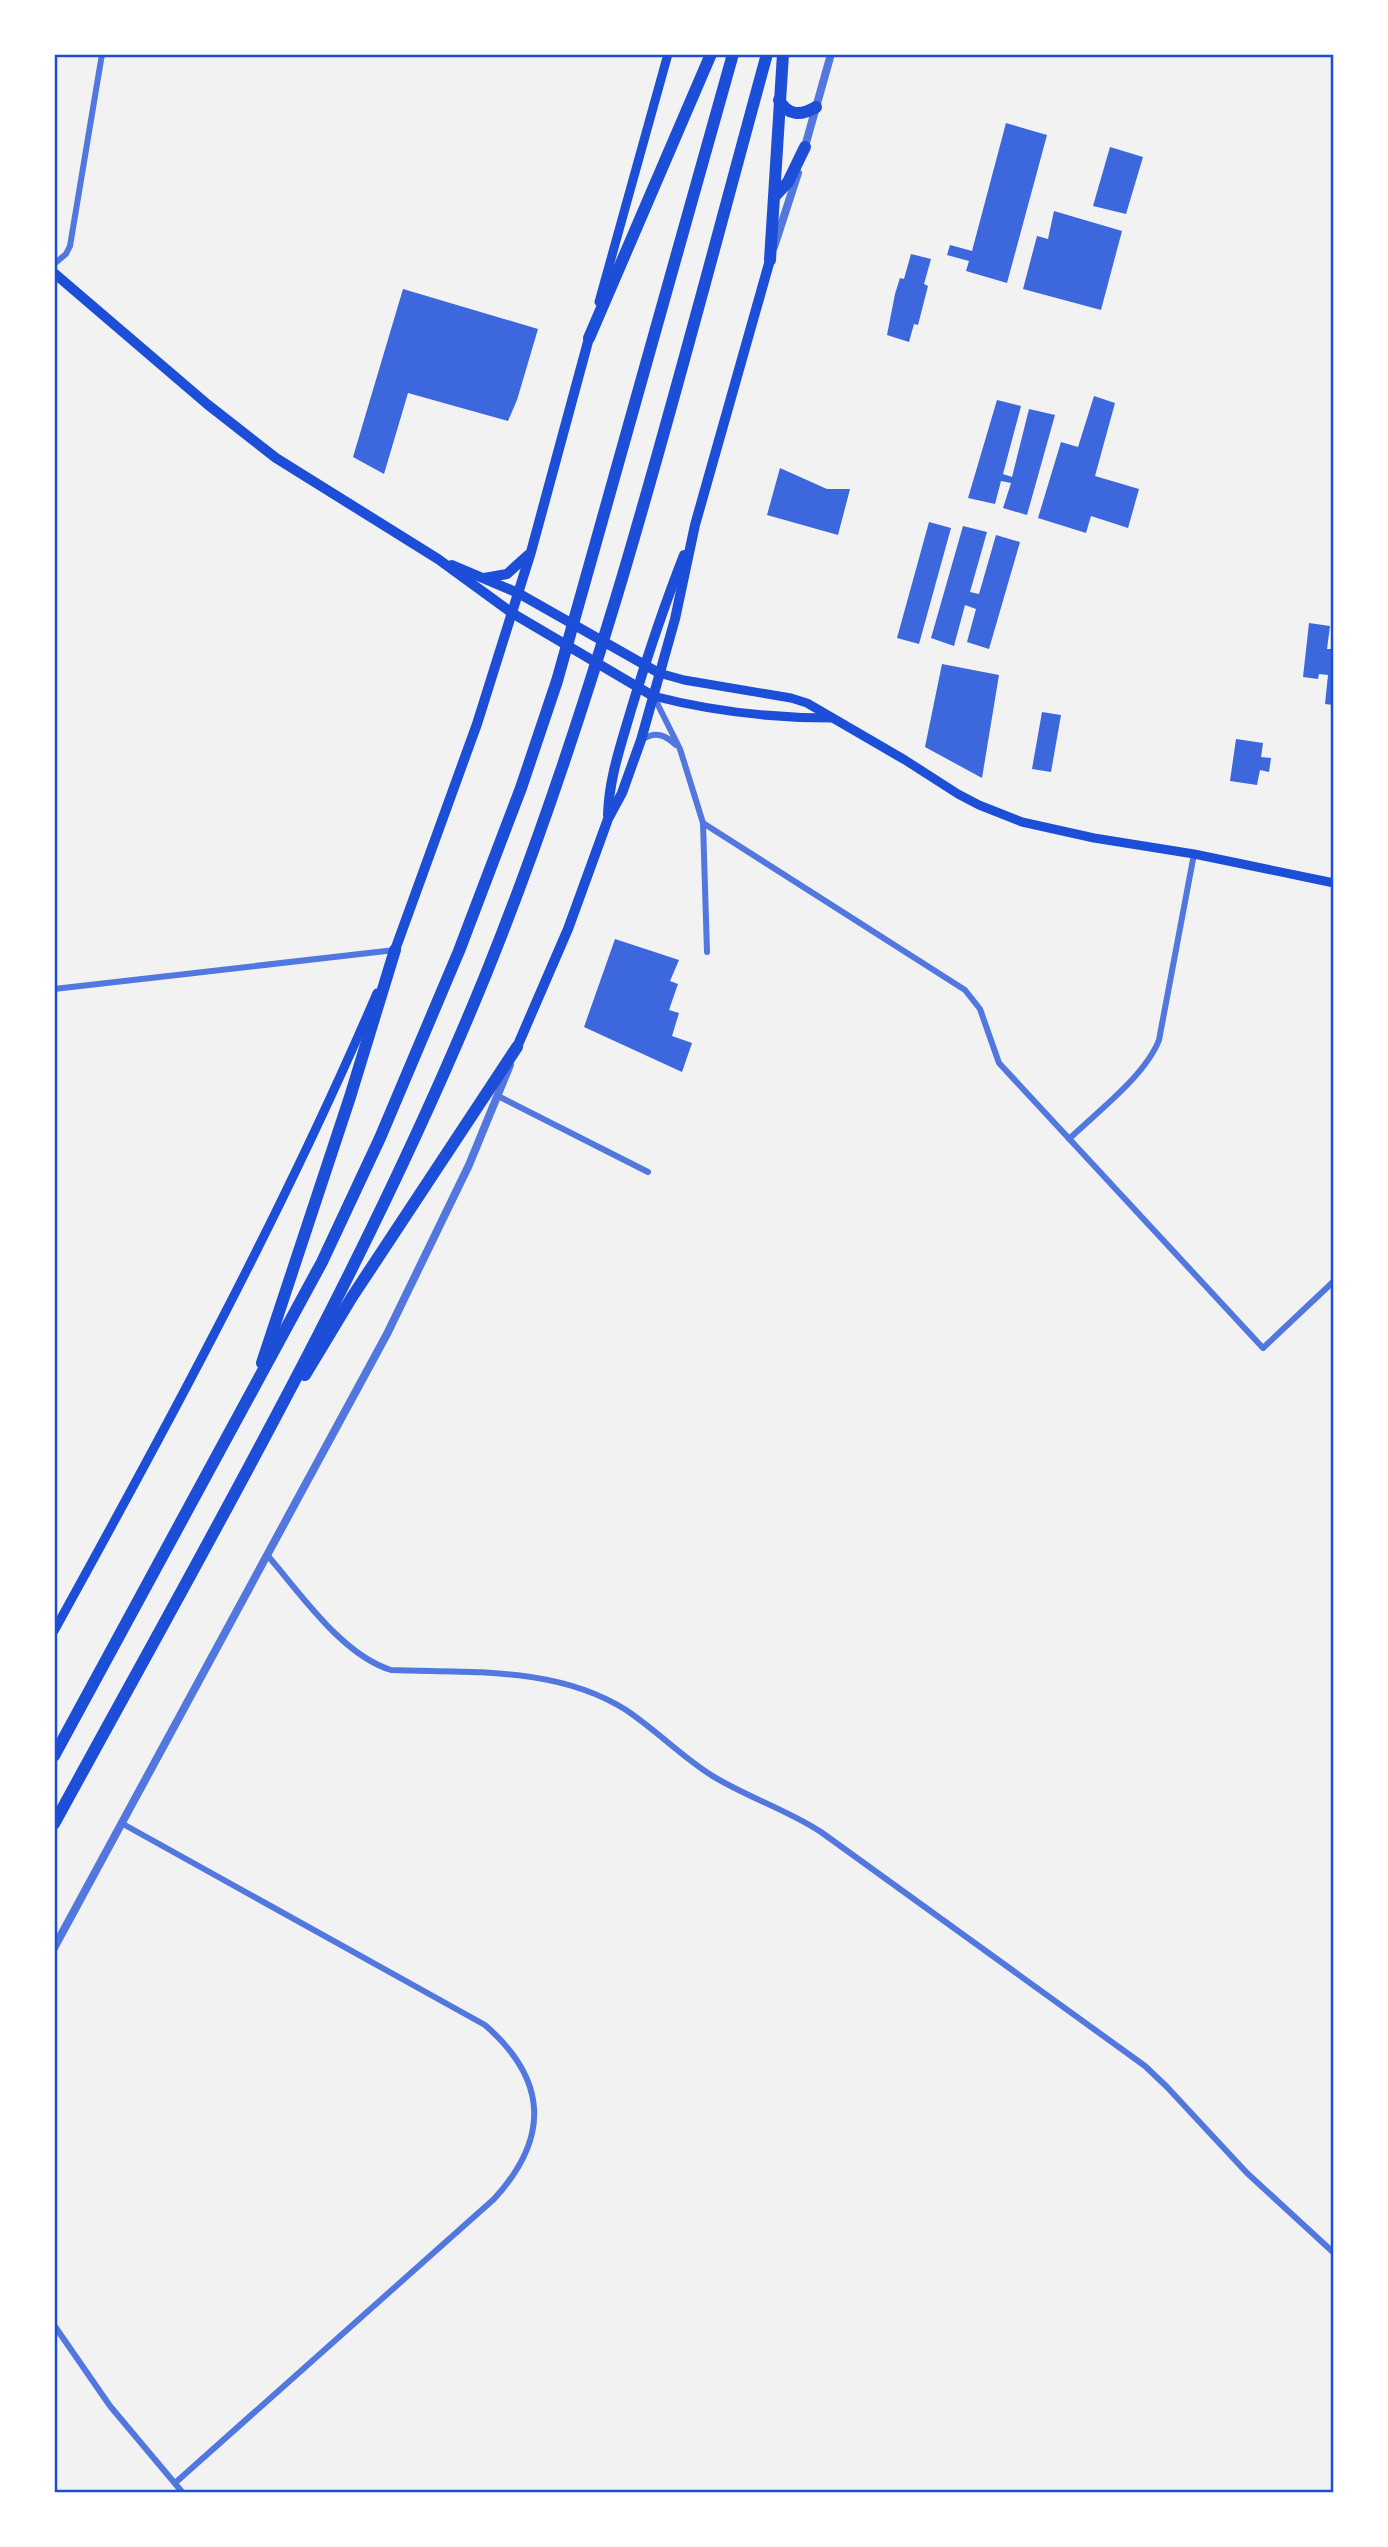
<svg xmlns="http://www.w3.org/2000/svg" width="1388" height="2547" font-family="Figtree,sans-serif">
  <rect width="100%" height="100%" fill="#f2f2f2"/>
  <g fill="#3d67dc">
    <path d="M1006,123L1047,135L1007,283L966,271L969,261L947,255L950,245L972,251Z"/>
    <path d="M1110,147L1143,157L1126,214L1093,206Z"/>
    <path d="M1054,211L1122,231L1101,310L1023,289L1037,236L1048,239Z"/>
    <path d="M911,254L931,259L924,284L928,286L918,325L914,324L909,342L887,335L895,294L900,278L904,279Z"/>
    <path d="M403,289L538,329L517,400L508,421L408,393L384,474L353,457Z"/>
    <path d="M1094,396L1115,403L1095,476L1139,489L1128,528L1091,516L1086,533L1038,518L1061,442L1078,447Z"/>
    <path d="M997,400L1021,406L1003,474L1012,477L1029,409L1055,415L1027,515L1003,508L1011,483L1001,481L995,504L968,498Z"/>
    <path d="M780,468L827,489H850L838,535L767,515Z"/>
    <path d="M929,522L951,528L919,644L897,638Z"/>
    <path d="M963,526L987,532L970,592L979,594L996,535L1020,542L989,649L967,642L976,609L965,605L954,646L931,638Z"/>
    <path d="M1309,623L1330,626L1327,649H1331L1334,642V705L1325,704L1328,675L1319,674L1318,679L1303,677Z"/>
    <path d="M942,664L999,675L982,778L925,747Z"/>
    <path d="M1042,712L1061,715L1051,772L1032,769Z"/>
    <path d="M1236,739L1263,743L1261,757L1271,758L1269,772L1260,770L1257,785L1230,781Z"/>
    <path d="M615,939L679,960L670,981L678,984L669,1010L679,1013L672,1036L692,1043L682,1072L584,1027Z"/>
  </g>
  <g fill="none" stroke-linecap="round" stroke-linejoin="round">
    <g stroke="#5277de" stroke-width="6">
      <path d="M54,264L66,254L70,246L102,54"/>
      <path d="M654,697L680,749L703,823L707,952"/>
      <path d="M643,739C656,731 665,735 676,745"/>
      <path d="M703,823L965,990L980,1009L999,1063L1263,1348L1334,1281"/>
      <path d="M54,989L395,950"/>
      <path d="M498,1096L648,1172"/>
      <path d="M1069,1139C1097,1112 1145,1076 1159,1040L1194,854"/>
      <path d="M268,1556C301,1594 342,1655 391,1670C469,1673 557,1666 626,1710C656,1730 681,1756 711,1775C746,1797 786,1809 821,1832L1145,2066L1167,2087L1247,2173L1334,2253"/>
      <path d="M123,1824L485,2025C548,2080 550,2138 494,2199L175,2483"/>
      <path d="M54,2325L110,2406L183,2493"/>
    </g>
    <g stroke="#5277de" stroke-width="8">
      <path d="M804,150L831,54"/>
      <path d="M774,247L798,173"/>
      <path d="M54,1948L387,1334L469,1165L510,1065"/>
    </g>
    <g stroke="#1d4ed8" stroke-width="9">
      <path d="M599,302L668,54"/>
      <path d="M659,673L684,680L791,698L807,703L905,760L958,794L979,805L1022,822L1094,838L1194,854L1334,883"/>
      <path d="M653,696C711,711 772,718 831,718"/>
      <path d="M54,1631C170,1421 282,1214 377,993"/>
    </g>
    <g stroke="#1d4ed8" stroke-width="10">
      <path d="M54,273L207,404L276,458L438,559L512,613L653,696"/>
      <path d="M452,565L518,593L659,673"/>
      <path d="M484,578L507,574L528,555"/>
      <path d="M608,815C609,778 621,745 631,710C647,657 664,606 684,555"/>
      <path d="M395,950L477,724L531,552L589,338"/>
      <path d="M517,1047L568,929L608,819L622,793L641,740L675,619L695,525L770,260"/>
    </g>
    <g stroke="#1d4ed8" stroke-width="12">
      <path d="M779,100C788,116 801,116 816,107"/>
      <path d="M775,196L788,182L805,147"/>
      <path d="M770,260L783,54"/>
      <path d="M589,338L711,54"/>
      <path d="M262,1363L350,1097L395,950"/>
      <path d="M305,1375L352,1297L517,1047"/>
      <path d="M54,1756L322,1262L380,1138L459,951L521,788L557,681L733,54"/>
      <path d="M54,1824C206,1545 366,1269 486,974C606,677 682,363 767,54"/>
    </g>
  </g>
  <rect width="1388" height="2547" fill="none" stroke="#ffffff" stroke-width="112"/>
  <rect x="56" y="56" width="1276" height="2435" fill="none" stroke="#1d4ed8" stroke-width="2.5"/>
</svg>
